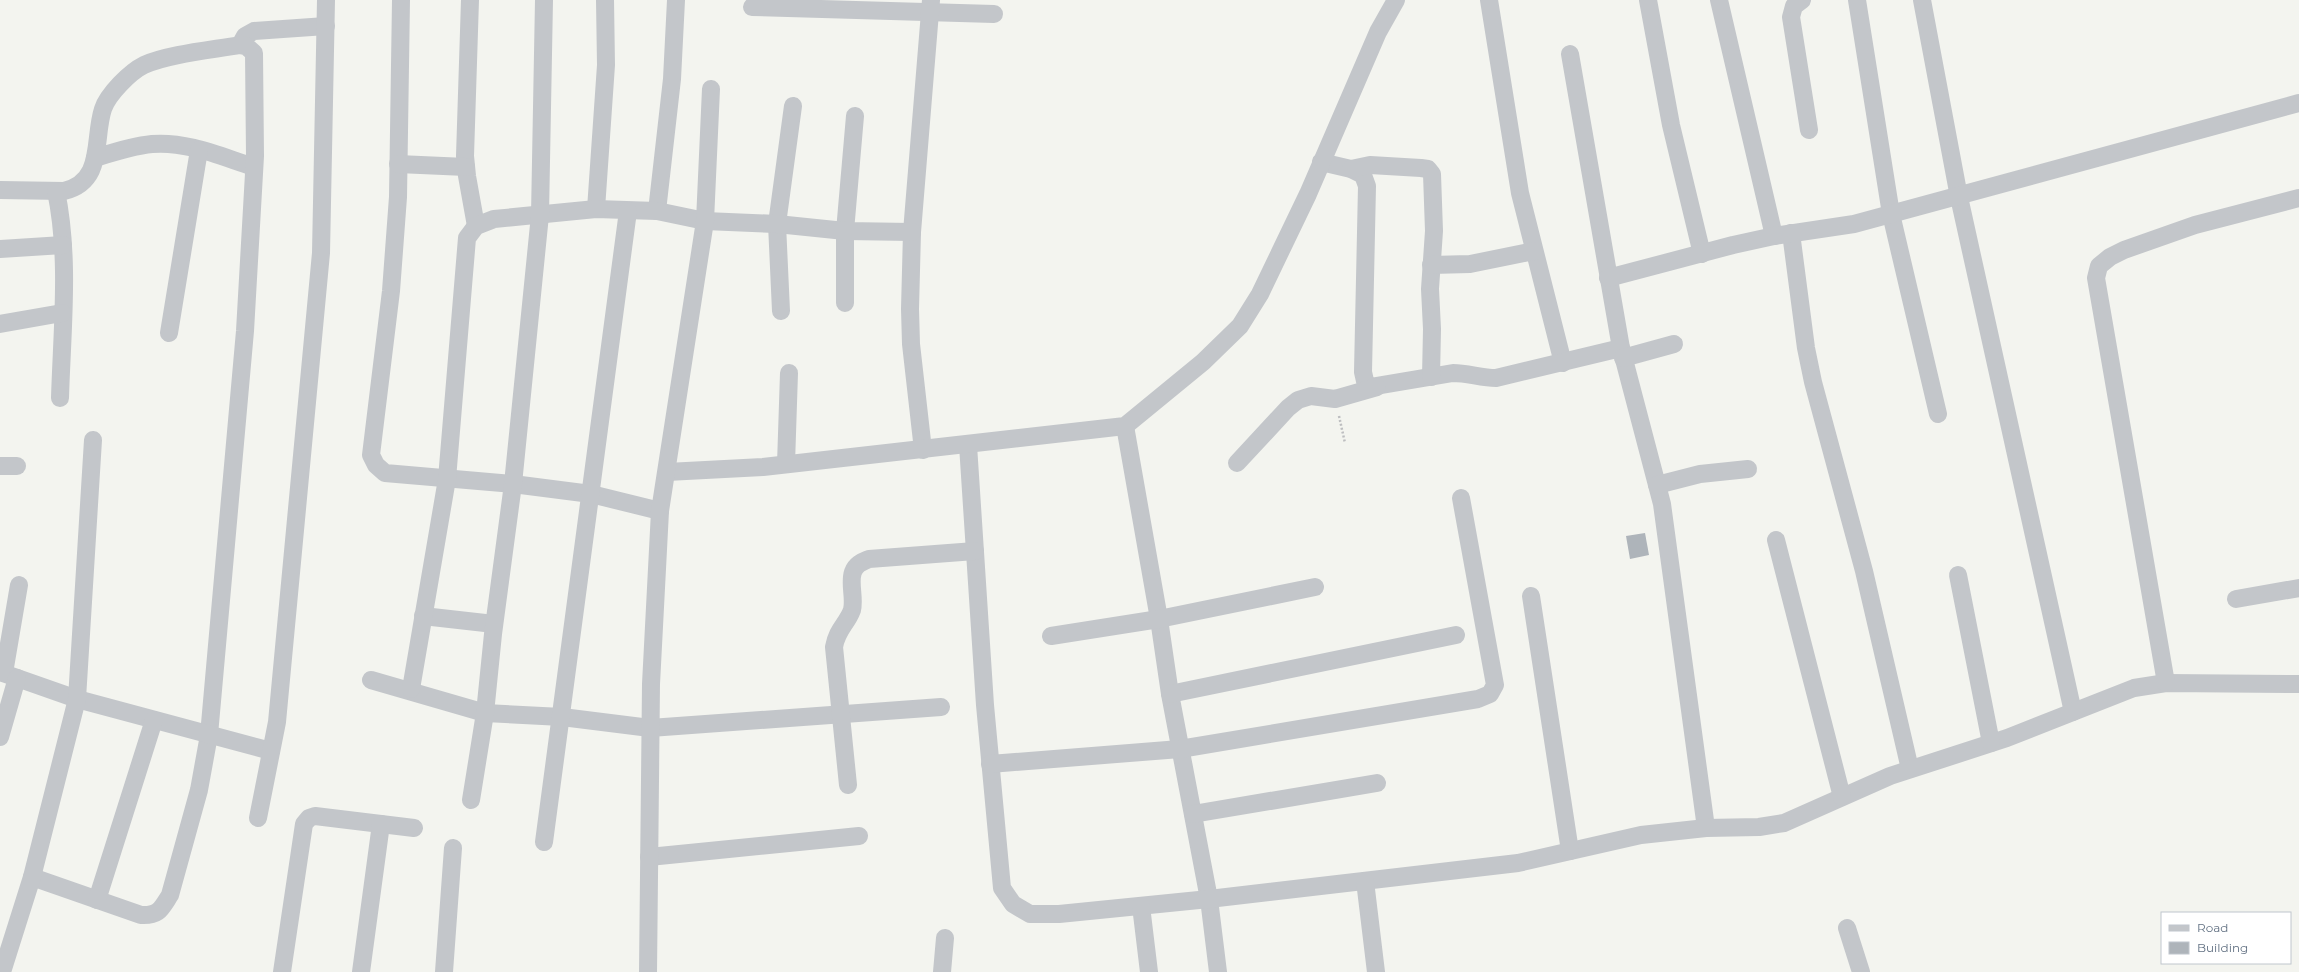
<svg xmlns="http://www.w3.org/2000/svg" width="2299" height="972" font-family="Montserrat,sans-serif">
  <rect width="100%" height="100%" fill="#f3f4ef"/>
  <path fill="#aeb4ba" d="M1645,533L1649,555L1630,559L1626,536Z"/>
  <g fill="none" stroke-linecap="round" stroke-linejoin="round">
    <path stroke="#bdbec0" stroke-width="2.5" stroke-dasharray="2 2" stroke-linecap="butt" d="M1339,416L1345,443"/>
    <g stroke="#c3c6ca" stroke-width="18">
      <path d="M401,0L398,197L391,291L371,455L376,465L385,473L513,484L591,494L660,511"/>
      <path d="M470,0L465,156L467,176L476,226"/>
      <path d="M1489,0L1520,193L1563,363"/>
      <path d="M1648,0L1671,125L1702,254"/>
      <path d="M1719,0L1774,236"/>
      <path d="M1802,0L1794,6L1791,17L1809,130"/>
      <path d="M1857,0L1891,214L1938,414"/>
      <path d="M1922,0L1959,197L2073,712"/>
      <path d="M752,7L994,14"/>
      <path d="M240,45L245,36L254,31L326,26"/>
      <path d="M1570,54L1621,348L1662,504L1706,828"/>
      <path d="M95,158C114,152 132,146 152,144C187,141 222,157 254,167"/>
      <path d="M1321,162L1351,169L1363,175L1367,186L1363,372L1365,381L1370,387L1453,373C1468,373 1481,378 1496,378L1621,348"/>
      <path d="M398,164L466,167"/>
      <path d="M1351,169L1370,165L1421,168L1428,169L1432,174L1434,231L1430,289L1432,329L1431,377"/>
      <path d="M0,190L64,191C105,181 93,139 103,109C108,94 130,72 144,65C169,54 212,50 240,45L246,46L254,53L255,156L245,331L209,735L199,790L170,895C161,909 159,916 141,915L32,877"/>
      <path d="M56,191C70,258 62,329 60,398"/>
      <path d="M596,209L606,65L605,0"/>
      <path d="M657,211L672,79L676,0"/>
      <path d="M1791,233L1806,348L1813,382L1864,571L1910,769"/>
      <path d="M0,249L63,245"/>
      <path d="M1431,265L1470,264L1534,251"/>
      <path d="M1608,278L1733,245L1774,236L1854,224L2299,103"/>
      <path d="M845,303V231L855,116"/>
      <path d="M781,311L777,224L793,106"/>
      <path d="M0,324L62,313"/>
      <path d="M169,333L199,150"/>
      <path d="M1623,358L1674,344"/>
      <path d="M1125,426L1159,619L1170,694L1209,899L1218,972"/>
      <path d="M968,445L985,705L1002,888L1013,904L1030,914H1059L1209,899L1518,863L1641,835L1706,828L1759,827L1784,823L1890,776L2007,738L2134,688L2166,683L2299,684"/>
      <path d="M923,450L911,344L910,309L912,232L931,0"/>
      <path d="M1237,463L1288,408L1298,400L1311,396L1335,399L1377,387"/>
      <path d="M786,464L789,373"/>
      <path d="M0,466H17"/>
      <path d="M667,472L763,467L1125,426L1203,362L1240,326L1260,294L1308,194L1378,32L1396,0"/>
      <path d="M1657,485L1700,474L1748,469"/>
      <path d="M1776,540L1842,797"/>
      <path d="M1958,575L1991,743"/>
      <path d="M1531,596L1570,851"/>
      <path d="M2236,599L2299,588"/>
      <path d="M423,616L494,624"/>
      <path d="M1051,636L1159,619L1315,587"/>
      <path d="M0,672L77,699L271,751"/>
      <path d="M4,673L19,585"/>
      <path d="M371,680L485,713L562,717L650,728L941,707"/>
      <path d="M2166,683L2096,278L2099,266L2110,257L2124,250L2195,225L2299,198"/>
      <path d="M411,689L447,479L467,238L476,226L494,219L596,209L657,211L705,221L777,224L845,231L912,232"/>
      <path d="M1170,694L1456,635"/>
      <path d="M0,737L17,678"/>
      <path d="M990,764L1180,749L1478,699L1490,694L1495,685L1461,498"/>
      <path d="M848,785L834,647C837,629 847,624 852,610C855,598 849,583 853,572C856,564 862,562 869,559L975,551"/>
      <path d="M471,800L485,713L493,634L513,484L540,215L544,0"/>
      <path d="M1193,814L1377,783"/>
      <path d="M258,818L277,722L321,253L326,0"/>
      <path d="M544,842L628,211"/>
      <path d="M649,857L859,836"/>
      <path d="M1365,881L1376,972"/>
      <path d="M97,900L154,720"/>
      <path d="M1141,906L1149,972"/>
      <path d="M1847,928L1861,972"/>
      <path d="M2,972L32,877L77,699L93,440"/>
      <path d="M282,972L304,824L309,818L315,816L414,828"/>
      <path d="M361,972L381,824"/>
      <path d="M444,972L453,848"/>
      <path d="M648,972L651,684L660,511L705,221L711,89"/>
      <path d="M942,972L945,938"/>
    </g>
  </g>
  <rect x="2161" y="912" width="130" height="52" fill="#ffffff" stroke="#c0c6cd"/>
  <rect x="2169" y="925" width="20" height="6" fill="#c3c6ca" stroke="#c0c6cd"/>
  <text x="2197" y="932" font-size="12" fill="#617082">Road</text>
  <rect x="2169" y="942" width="20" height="12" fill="#aeb4ba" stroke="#c0c6cd"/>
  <text x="2197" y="952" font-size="12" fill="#617082">Building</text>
</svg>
